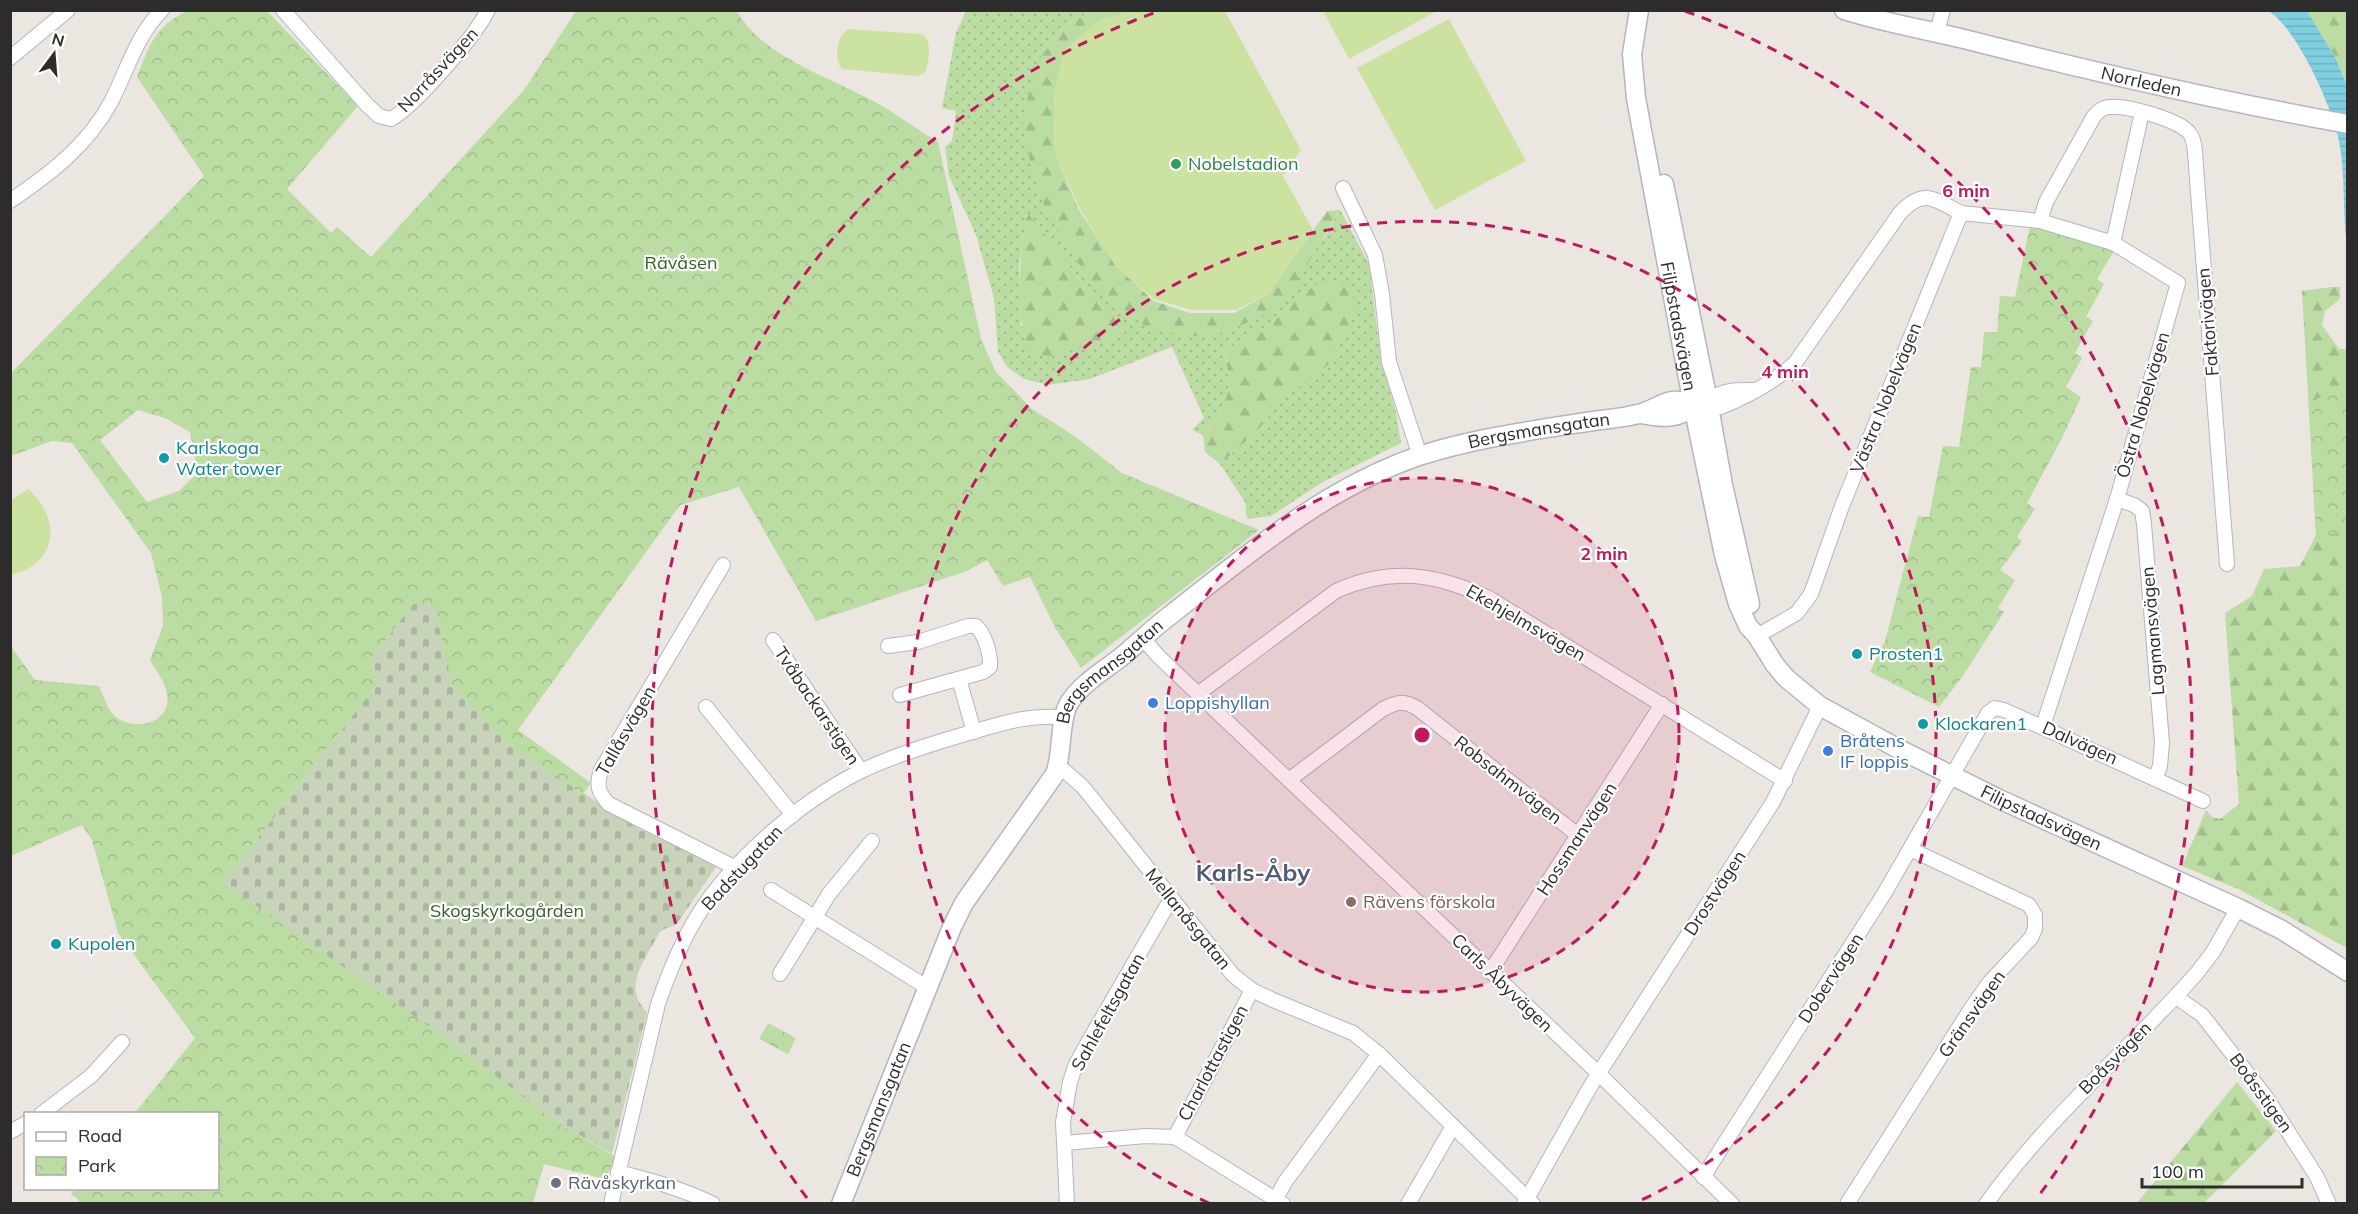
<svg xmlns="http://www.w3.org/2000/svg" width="2358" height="1214" font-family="Mulish,sans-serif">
  <defs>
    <pattern id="grass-dots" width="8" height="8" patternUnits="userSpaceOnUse" patternTransform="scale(1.5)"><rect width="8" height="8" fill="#bbdca3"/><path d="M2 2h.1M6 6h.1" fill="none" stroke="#a1bd8c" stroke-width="1.8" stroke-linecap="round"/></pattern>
    <pattern id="forest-firs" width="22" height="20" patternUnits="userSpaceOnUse" patternTransform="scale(1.5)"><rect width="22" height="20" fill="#bbdca3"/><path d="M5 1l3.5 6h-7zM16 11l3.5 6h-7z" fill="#a1bd8c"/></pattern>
    <pattern id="cemetery-stones" width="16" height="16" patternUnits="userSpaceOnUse" patternTransform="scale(1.5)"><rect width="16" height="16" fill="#c8d4b9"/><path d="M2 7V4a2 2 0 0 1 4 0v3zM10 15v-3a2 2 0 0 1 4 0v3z" fill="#acb69f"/></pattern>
    <pattern id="park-crowns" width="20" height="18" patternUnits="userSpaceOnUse" patternTransform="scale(1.5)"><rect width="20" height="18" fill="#bbdca3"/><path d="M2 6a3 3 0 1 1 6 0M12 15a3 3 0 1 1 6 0" fill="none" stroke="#a1bd8c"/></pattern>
    <pattern id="water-rules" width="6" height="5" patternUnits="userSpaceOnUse" patternTransform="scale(1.5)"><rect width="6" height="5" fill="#7fcfe1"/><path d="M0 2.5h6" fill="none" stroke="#6eb2c1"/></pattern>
  </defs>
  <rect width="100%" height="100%" fill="#ece6e0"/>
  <path fill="url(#grass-dots)" fill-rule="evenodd" d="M966,11H1091L1067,25L1022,118L1144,325L1265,314L1326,235L1340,210L1369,264L1381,361L1396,412L1401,443L1321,483L1271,516L1247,519L1245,502L1220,464L1257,431L1283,398L1328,364L1308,290L1261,330L1225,350C1231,394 1231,399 1203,435L1192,430L1204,418L1172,347L1090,379L1048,385L1024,379L1007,367L998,352L994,298L976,235L949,176L945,147L952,141L956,111L942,108L956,33ZM1027,213L1125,336L1089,345L1021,326L1019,266Z"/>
  <g fill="url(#forest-firs)">
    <path d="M1091,11H1132L1098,21L1054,151L1079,210L1117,267L1154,301L1190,313H1234L1268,294L1327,211L1340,210L1293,288L1265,314L1227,332L1188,337L1144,325L1105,299L1075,258L1045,208L1030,161L1022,118L1038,60L1067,25Z"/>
    <path d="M2307,11H2347V85L2335,57Z"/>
    <path d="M1027,212L1080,280L1116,318L1126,336L1047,357L1028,350C1014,304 1020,259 1027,212Z"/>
    <path d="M1326,280L1353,288L1354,317L1328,365L1284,398L1257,431L1220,464L1205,452L1203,435C1231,399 1231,394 1225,350L1261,330L1308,290Z"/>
    <path d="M2331,287H2340V299L2325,311L2322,325L2339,349H2348L2347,947H2345L2238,889L2182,866L2206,810L2212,817L2220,819L2239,804L2225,613L2252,596L2264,569L2300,566L2316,535L2302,291Z"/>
    <path d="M2237,1082L2276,1131L2204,1203H2137Z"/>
  </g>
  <path fill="url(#cemetery-stones)" d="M413,604H428L436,614L442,635L508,744L639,829L718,864L676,925L664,929L659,933C646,959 621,987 647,1012L612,1154L555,1121L223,883L377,684L370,660Z"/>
  <g fill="url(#park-crowns)" fill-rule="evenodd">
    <path d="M187,11H267L358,106L287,189L331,233L337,227L371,257L524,90L576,11H737C762,57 834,79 879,104C899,116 918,130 938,142L981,339L996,372L1032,409L1076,437L1122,473L1259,530L1081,668L1056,629L1030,577L1003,586L987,560L967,571L816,621L739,487L680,505L518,730L591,783L583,794L508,744L452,684L436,614L428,604H413L370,660L377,684L223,883L447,1039L555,1121L616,1157L605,1179L544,1164L533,1203H78L79,1200L71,1194L75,1189L218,1188V1114L135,1113L195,1038L118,933L92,840L82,825L11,856L10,645L35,680L99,686C103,695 106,705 111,712C126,733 173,727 167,694C165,682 156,670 150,660L163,626L162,597L151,553L72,443L52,441L11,456L10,374L204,176L137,77C150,44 154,28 187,11ZM138,410L167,419L190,432L198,472L179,491L147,502L100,440Z"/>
    <path d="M2030,226L2077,237L2114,251L2097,279L2104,284L2086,317L2093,321L2075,353L2082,358L2066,387L2081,397L2060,442L2027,503L2035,509L2017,537L2022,541L2000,570L2015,580L1998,608L2004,612L1962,677L1939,707L1870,672L1885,641L1918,516L1929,517L1943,446L1959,447L1971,367H1981L1984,332H1997L2000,296L2015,297Z"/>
    <path d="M2336,390L2347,395V533L2316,535L2309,403Z"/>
    <path d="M768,1023L796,1038L788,1054L759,1039Z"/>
  </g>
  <g fill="#cbe2a0">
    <path d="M1132,11H1225L1301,150L1283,176L1313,230L1270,293L1236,310H1191L1154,299L1116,267L1080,209L1054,151V94L1063,51L1098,21Z"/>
    <path d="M1323,11H1437L1349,59Z"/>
    <path d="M1449,19L1526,161L1435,210L1357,68Z"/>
    <path d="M849,29L922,34C933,41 929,61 925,72L918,76L842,69C833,60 837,34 849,29Z"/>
    <path d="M28,489C62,519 58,564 11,575V500Z"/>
  </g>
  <path fill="url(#water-rules)" d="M2268,11H2307L2335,57L2347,85V246C2342,212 2346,176 2339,141C2333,109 2296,26 2268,11Z"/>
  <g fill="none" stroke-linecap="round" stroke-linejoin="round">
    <g stroke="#b3b6be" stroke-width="16">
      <g id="street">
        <path d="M283,10L367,105L379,116L391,119C415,106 476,35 488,10"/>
        <path d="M1937,32L1943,10"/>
        <path d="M10,58L68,10"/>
        <path d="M1343,188L1375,255L1382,294L1389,362L1420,456"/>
        <path d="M10,201C50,174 88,145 111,102C127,71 136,36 162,10"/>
        <path d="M2040,221L2046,202L2094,116C2099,111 2103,107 2110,107C2126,105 2181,120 2190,134C2196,142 2195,157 2196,167L2227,564"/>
        <path d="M1755,390C1737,390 1722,389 1708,401L1721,407C1748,396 1774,382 1795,363L1900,213C1924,188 1934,199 1961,213"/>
        <path d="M2117,499L2134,505L2142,511L2144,524L2162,743L2160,766L2156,777"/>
        <path d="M723,565L601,770C596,785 598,793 609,804L736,868"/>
        <path d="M1757,636L1797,613L1811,594L1842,506L1961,213L2040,221L2113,243"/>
        <path d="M1142,637L1158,656L1599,1074L1732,1204"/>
        <path d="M773,640L861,771"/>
        <path d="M888,646L918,642L968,626H976C985,634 991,655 990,667L983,672L900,695"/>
        <path d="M959,679L974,732"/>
        <path d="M1199,693L1336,591C1391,566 1436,574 1489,598L1785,781"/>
        <path d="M706,707L793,815"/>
        <path d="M2043,726L2117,499L2178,283L2113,243L2142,112"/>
        <path d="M1058,765L1083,787L1233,975L1252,990L1273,1000L1353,1033L1379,1054L1533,1204"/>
        <path d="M1289,780L1383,709C1397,702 1403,700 1417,708L1579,836"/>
        <path d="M771,890L928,988"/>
        <path d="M1490,972L1662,704"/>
        <path d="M780,974L829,894L872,841"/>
        <path d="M2176,997L2202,1015L2266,1097L2317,1177L2329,1204"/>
        <path d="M41,1114L91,1076L122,1042"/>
        <path d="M10,1132L26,1123"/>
        <path d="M1175,1137L1252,990"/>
        <path d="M1064,1143L1146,1136L1175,1137L1283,1204"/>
        <path d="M618,1172C650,1180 683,1189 713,1204"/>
        <path d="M1703,1177L1884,894L1988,713L1995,708L2004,710L2203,801"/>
        <path d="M611,1204L658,1004C668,975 679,947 695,920C728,863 800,802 859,772C892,756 928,745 962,735C997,725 1029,713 1065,718"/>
        <path d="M1067,1204L1063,1122L1070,1082L1076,1064L1090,1039L1171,899"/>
        <path d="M1273,1204L1285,1182L1379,1054"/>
        <path d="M1408,1204L1453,1126"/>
        <path d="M1524,1204L1590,1087L1773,802L1820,706"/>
        <path d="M1847,1204L1972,1007L1989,983L2031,938L2035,929V915L2029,905L1910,849"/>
        <path d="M1986,1204C2047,1118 2128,1051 2197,973L2213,952L2238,908"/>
      </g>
    </g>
    <g stroke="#b3b6be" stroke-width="21">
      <g id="secondary">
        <path id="s1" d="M1639,10L1632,54L1636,98L1693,405L1724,555L1738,604L1748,626L1757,636L1775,665L1786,678L1820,706L1897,748L1999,799L2238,908L2282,930L2348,972"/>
        <path id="s2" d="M1844,10C1885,23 1923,29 1964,39C2090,71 2219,101 2348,124"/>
        <path d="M1664,184L1708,401L1723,485L1750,604"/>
        <path d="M1641,414C1660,418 1680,420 1693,405"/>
        <path id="s3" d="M841,1204L952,927L964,903L1055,774C1063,753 1059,720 1069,703C1080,685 1103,671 1120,658C1136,645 1151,630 1168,617C1246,556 1324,488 1419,456C1475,438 1535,430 1593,421C1607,419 1623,418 1638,414C1660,409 1668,393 1693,405"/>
      </g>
    </g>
    <use href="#street" stroke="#fff" stroke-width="14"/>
    <use href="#secondary" stroke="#fff" stroke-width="18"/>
  </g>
  <circle cx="1422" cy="735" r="257" fill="#c2185b" fill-opacity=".12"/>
  <g fill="none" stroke="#c2185b" stroke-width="3" stroke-dasharray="10 8">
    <circle cx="1422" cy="735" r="257"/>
    <path d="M1209 1203A514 514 0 1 1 1635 1203"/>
    <path d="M807 1198A770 770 0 0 1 1159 11M1685 11A770 770 0 0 1 2037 1198"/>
  </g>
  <circle fill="#2e9e5b" stroke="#fff" stroke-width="2" cx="1176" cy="164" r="6"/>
  <g fill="#0f9aa8" stroke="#fff" stroke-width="2">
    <circle cx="164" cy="458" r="6"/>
    <circle cx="1857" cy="654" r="6"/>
    <circle cx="1923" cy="724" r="6"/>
    <circle cx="56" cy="944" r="6"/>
  </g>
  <g fill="#3f7fe0" stroke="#fff" stroke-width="2">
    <circle cx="1153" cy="703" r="6"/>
    <circle cx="1828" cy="751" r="6"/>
  </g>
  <circle fill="#8d6e63" stroke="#fff" stroke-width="2" cx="1351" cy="902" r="6"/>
  <circle fill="#6b7280" stroke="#fff" stroke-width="2" cx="556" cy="1183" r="6"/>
  <g text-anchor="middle" stroke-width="4.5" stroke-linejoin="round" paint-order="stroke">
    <g font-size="18" fill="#2c2c2c" stroke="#fff">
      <text transform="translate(438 70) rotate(-47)" y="6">Norråsvägen</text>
      <text dy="6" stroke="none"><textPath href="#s2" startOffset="306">Norrleden</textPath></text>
      <text transform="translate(2208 322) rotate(-95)" y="6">Faktorivägen</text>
      <text dy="6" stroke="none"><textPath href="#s1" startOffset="321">Filipstadsvägen</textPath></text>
      <text transform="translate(1886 398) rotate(-68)" y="6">Västra Nobelvägen</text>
      <text transform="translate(2143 405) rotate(-74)" y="6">Östra Nobelvägen</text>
      <text dy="6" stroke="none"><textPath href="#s3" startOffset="1110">Bergsmansgatan</textPath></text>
      <text transform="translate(1526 623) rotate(30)" y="6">Ekehjelmsvägen</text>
      <text transform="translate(2153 631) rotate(-95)" y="6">Lagmansvägen</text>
      <text dy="6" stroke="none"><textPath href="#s3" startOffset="606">Bergsmansgatan</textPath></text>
      <text transform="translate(817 706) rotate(56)" y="6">Tvåbackarstigen</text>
      <text transform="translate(626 731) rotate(-60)" y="6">Tallåsvägen</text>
      <text transform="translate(2080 743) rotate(24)" y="6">Dalvägen</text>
      <text transform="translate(1508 780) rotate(38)" y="6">Robsahmvägen</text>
      <text dy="6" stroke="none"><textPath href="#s1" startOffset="986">Filipstadsvägen</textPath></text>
      <text transform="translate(1577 839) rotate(-57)" y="6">Hossmanvägen</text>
      <text transform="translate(742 868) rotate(-47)" y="6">Badstugatan</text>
      <text transform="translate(1715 893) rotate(-57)" y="6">Drostvägen</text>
      <text transform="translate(1188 919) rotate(51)" y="6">Mellanåsgatan</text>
      <text transform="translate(1831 978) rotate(-57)" y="6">Dobervägen</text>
      <text transform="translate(1502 983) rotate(44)" y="6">Carls Åbyvägen</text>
      <text transform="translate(1108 1012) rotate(-61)" y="6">Sahlefeltsgatan</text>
      <text transform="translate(1972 1014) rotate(-55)" y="6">Gränsvägen</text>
      <text transform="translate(2115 1058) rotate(-45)" y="6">Boåsvägen</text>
      <text transform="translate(1213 1063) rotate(-62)" y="6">Charlottastigen</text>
      <text transform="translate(2261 1093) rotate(54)" y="6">Boåsstigen</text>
      <text dy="6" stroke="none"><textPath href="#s3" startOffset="102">Bergsmansgatan</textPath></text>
    </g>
    <g font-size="18" fill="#27864d" stroke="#fff" text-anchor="start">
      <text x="1188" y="170">Nobelstadion</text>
    </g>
    <g font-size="18" fill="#356123" stroke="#fff">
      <text x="681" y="269">Rävåsen</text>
      <text x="507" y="917">Skogskyrkogården</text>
    </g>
    <g font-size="18" fill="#0d838f" stroke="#fff" text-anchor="start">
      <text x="176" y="454">Karlskoga<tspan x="176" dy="21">Water tower</tspan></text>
      <text x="1869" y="660">Prosten1</text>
      <text x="1935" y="730">Klockaren1</text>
      <text x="68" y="950">Kupolen</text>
    </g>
    <g font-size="18" fill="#366cbe" stroke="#fff" text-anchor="start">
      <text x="1165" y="709">Loppishyllan</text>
      <text x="1840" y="747">Bråtens<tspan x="1840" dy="21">IF loppis</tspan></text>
    </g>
    <g font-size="18" fill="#785e54" stroke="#fff" text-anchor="start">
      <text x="1363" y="908">Rävens förskola</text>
    </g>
    <g font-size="18" fill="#5b616d" stroke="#fff" text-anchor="start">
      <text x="568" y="1189">Rävåskyrkan</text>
    </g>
    <g font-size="24" font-weight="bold" fill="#515b77" stroke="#fff">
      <text x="1253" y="881">Karls-Åby</text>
    </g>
  </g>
  <circle cx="1422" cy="735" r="9" fill="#c2185b" stroke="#fff" stroke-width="3"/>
  <g font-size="18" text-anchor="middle" font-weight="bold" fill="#c2185b" stroke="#fff" stroke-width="4.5" stroke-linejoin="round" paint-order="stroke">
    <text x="1966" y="197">6 min</text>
    <text x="1785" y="378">4 min</text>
    <text x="1604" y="560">2 min</text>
  </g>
  <rect width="2358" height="1214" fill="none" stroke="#2c2c2c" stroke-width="24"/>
  <rect x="24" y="1112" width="195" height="78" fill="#ffffff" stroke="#ababab" stroke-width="1.5"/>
  <rect x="36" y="1132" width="30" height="9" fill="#ffffff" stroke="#ababab" stroke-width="1.5"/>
  <text x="78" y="1142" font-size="18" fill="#2c2c2c">Road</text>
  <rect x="36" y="1157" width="30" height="18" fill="url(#park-crowns)" stroke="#ababab" stroke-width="1.5"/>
  <text x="78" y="1172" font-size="18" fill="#2c2c2c">Park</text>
  <g transform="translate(54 54) rotate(16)" stroke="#ffffff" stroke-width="4.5" paint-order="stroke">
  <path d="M0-4.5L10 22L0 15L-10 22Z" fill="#2c2c2c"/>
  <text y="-9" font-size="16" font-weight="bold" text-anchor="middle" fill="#2c2c2c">N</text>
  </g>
  <path d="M2142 1178v9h160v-9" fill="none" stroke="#2c2c2c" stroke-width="3"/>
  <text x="2151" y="1178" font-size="18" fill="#2c2c2c" stroke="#ffffff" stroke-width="4.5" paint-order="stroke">100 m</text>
</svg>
